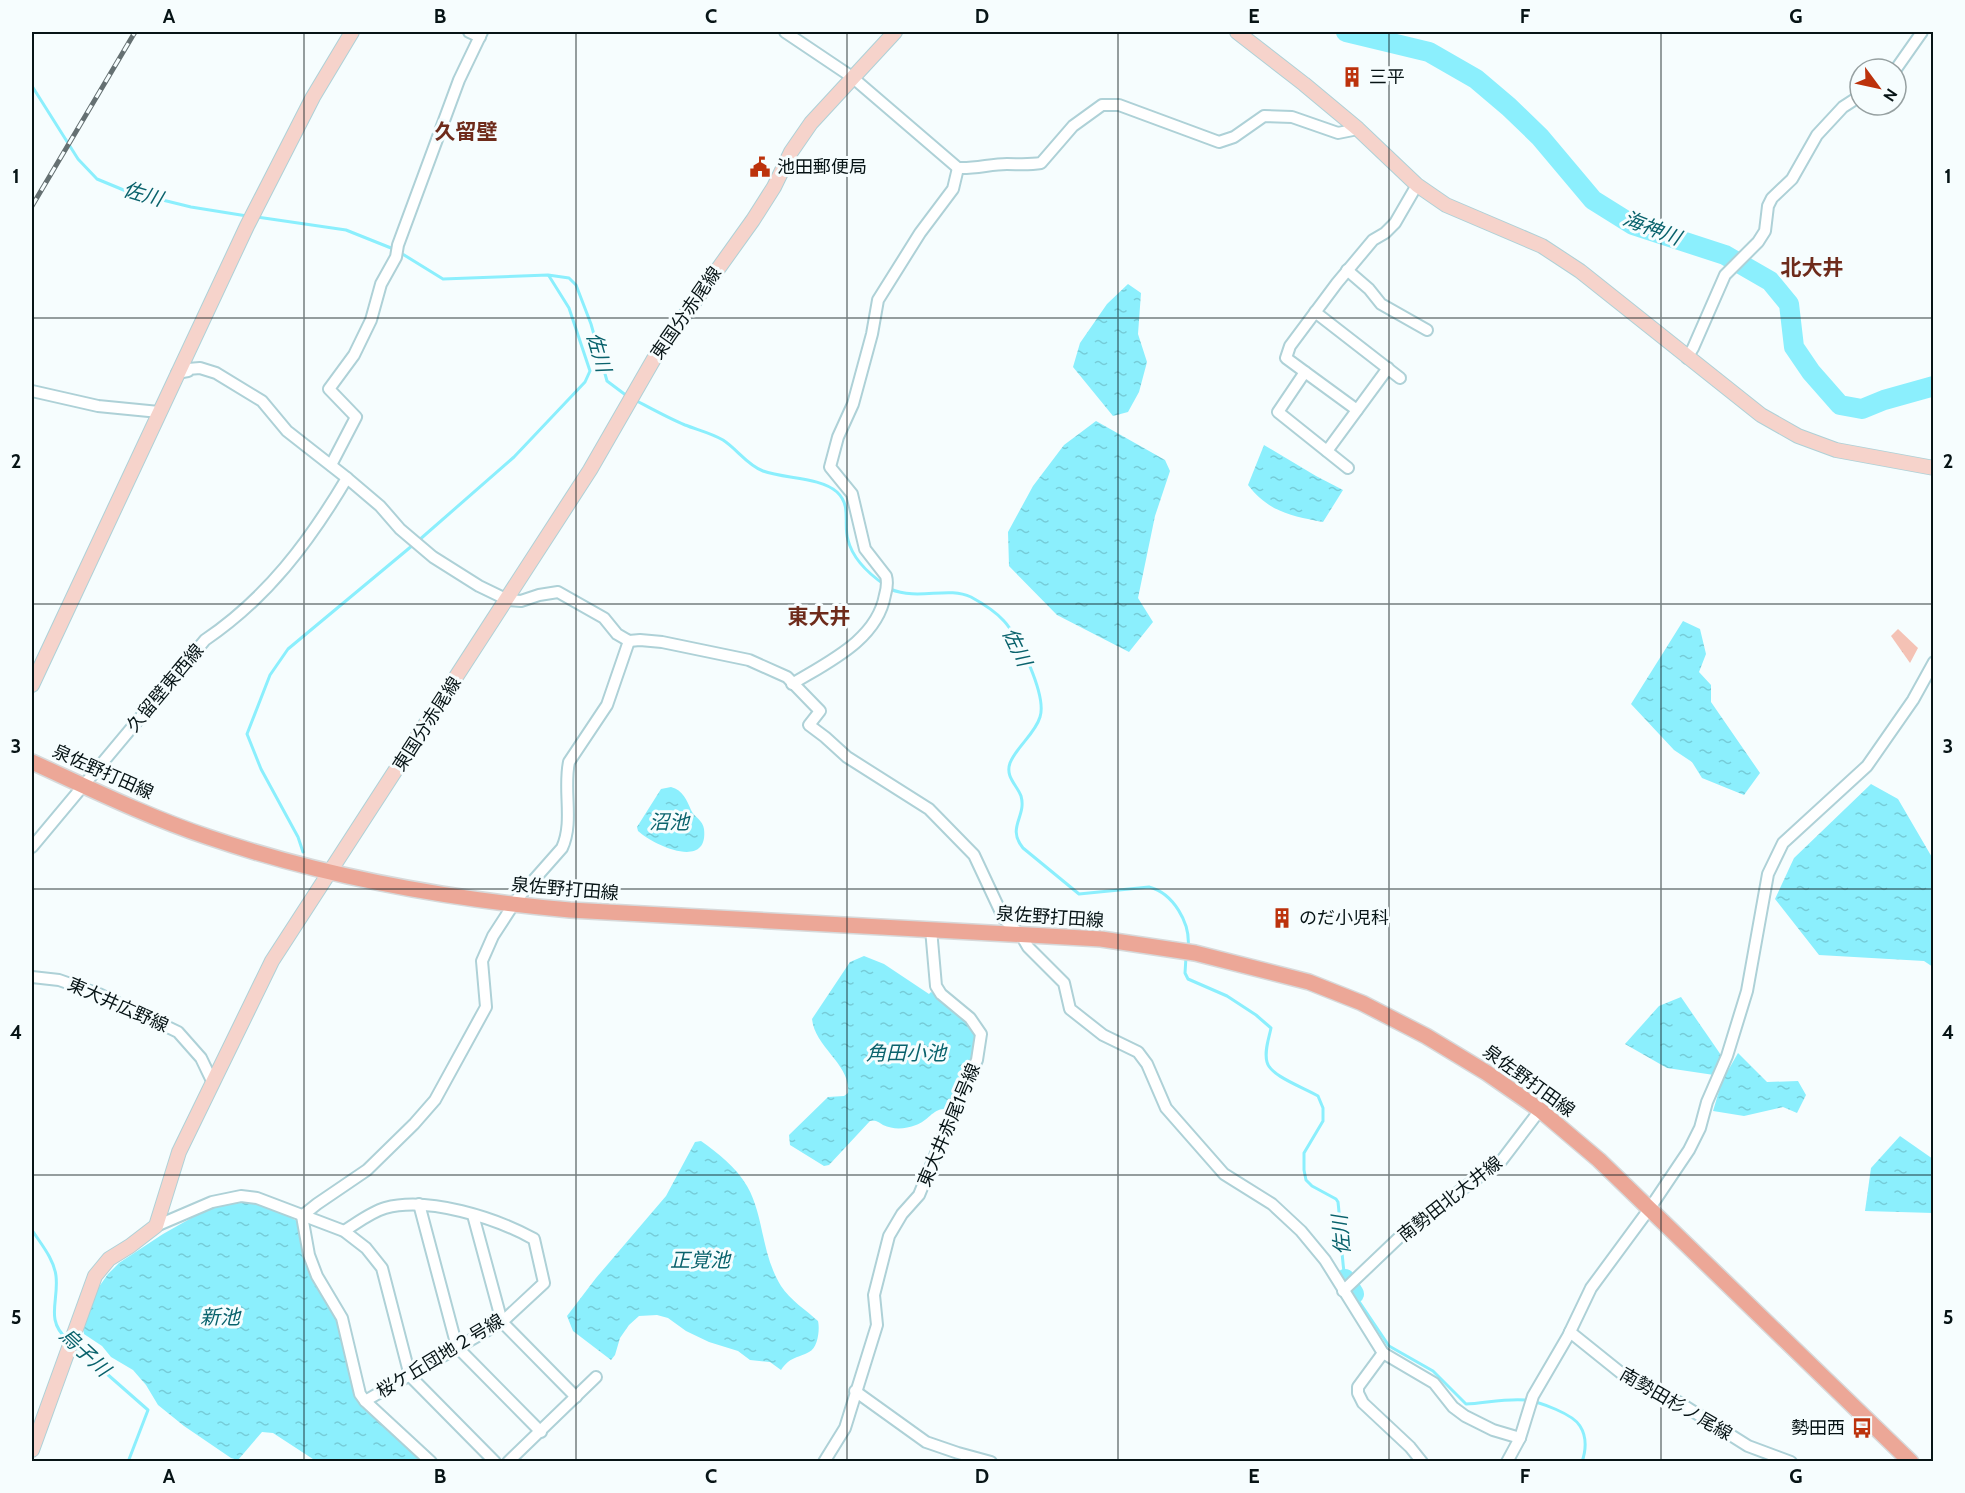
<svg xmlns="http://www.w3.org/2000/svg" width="1965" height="1493" font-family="Cabin,'Noto Sans JP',sans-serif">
  <defs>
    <pattern id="grass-tufts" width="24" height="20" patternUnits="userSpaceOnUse" patternTransform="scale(1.5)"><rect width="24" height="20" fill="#f4c2b5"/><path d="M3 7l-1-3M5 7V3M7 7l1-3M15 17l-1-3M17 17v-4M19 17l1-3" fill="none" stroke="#d0a69b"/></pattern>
    <pattern id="water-ripples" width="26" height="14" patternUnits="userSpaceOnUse" patternTransform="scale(1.5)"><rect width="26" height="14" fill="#8beffd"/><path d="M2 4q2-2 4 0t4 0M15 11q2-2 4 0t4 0" fill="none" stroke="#76ccd8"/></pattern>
  </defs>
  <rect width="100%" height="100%" fill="#f6fdfe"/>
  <path fill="url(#grass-tufts)" d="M1898,629L1918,648L1910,663L1891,636Z"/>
  <g fill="url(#water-ripples)">
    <path d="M1128,284L1141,293L1138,334L1147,362L1139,392L1128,412L1113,416L1073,367L1080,343L1107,304Z"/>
    <path d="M1096,421L1165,460L1170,471L1155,516L1138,598L1153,622L1129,652L1057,615L1009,566L1008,532L1033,486L1064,445Z"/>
    <path d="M1264,445L1316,476L1343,490L1323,522C1291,516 1269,512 1248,485Z"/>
    <path d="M1683,621L1700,629L1706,654L1699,672L1711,685V702L1760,773L1744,795L1702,778L1692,762L1674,750L1631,704Z"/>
    <path d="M1871,784L1898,799L1933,859V967L1924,961L1819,955L1775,899L1794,858Z"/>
    <path d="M671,787C683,790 687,801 691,810C694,817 703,820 704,829C709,871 653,845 638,831L637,827L661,789Z"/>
    <path d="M864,956L884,964L929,994L931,992C945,1002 966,1013 973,1030C983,1052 959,1090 949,1110C935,1105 929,1121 916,1125C905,1129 894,1130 883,1125C878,1122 877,1120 870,1121L829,1165L824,1166L790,1145L789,1135L828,1097L844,1096L848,1093C851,1064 815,1048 812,1019L850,962Z"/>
    <path d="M1681,997L1723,1058L1714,1075L1667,1068L1625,1044L1659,1006Z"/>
    <path d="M1738,1053L1767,1082L1798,1081L1806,1095L1797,1113L1783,1107L1744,1116L1713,1111L1722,1081Z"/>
    <path d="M1900,1136L1933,1159V1213L1865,1211L1871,1168Z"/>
    <path d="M701,1141C719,1154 735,1166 747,1186C764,1215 761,1254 781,1286C790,1300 806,1310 818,1321C820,1329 818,1348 809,1352C796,1359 791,1356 781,1370L770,1362L750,1360L738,1351L709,1342L686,1331L668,1318L657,1315L639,1316L629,1325L620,1338L615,1355L611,1360L573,1331L567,1316L596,1278L666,1196L695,1142Z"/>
    <path d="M245,1201L278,1211L299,1222L339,1320L359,1398L425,1461H316L273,1433L262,1432L238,1460L231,1458L184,1426L158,1405L146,1385L133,1370L111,1357L102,1346L84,1334L83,1327L96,1291L108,1274L119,1263L163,1234L209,1208Z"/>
  </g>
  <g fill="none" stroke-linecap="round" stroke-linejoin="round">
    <g stroke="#8beffd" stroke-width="3">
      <path d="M32,86L78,159L97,179L126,191L191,207L247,216"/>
      <path d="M257,217L346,230L396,250L443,279L548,275L569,278L576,285L591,324L607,381L627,396"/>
      <path d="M635,400C652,409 668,418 685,425C698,430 711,433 723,440C737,449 747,465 763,471C785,479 820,477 837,492C852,506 843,524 848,540C853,560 869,574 885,585"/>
      <path d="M418,541L514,457L585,382L590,371L569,308L549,276"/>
      <path d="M890,589C919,601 947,586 971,597C982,603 996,612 1004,621C1019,637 1047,696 1040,717C1035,734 1017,746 1010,763C1005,777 1017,785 1021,796C1027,817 1006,827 1023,848L1079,894L1149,887C1173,893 1191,923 1188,948"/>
      <path d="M303,852L298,837L261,769L247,734L270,675L288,649L413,545"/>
      <path d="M1186,957L1185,973L1188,979L1227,996L1256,1015L1271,1028C1269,1038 1264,1051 1267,1062C1270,1076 1305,1088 1318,1096L1323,1108V1121L1304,1153V1170L1306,1180L1312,1186L1336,1199L1338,1202C1341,1228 1341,1254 1345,1279"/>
      <path d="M32,1230C41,1244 54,1259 56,1276C59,1301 45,1320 67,1339"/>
      <path d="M1354,1294L1389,1346L1433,1371L1466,1404C1485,1403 1507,1398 1526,1400C1540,1402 1573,1414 1580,1426C1587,1437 1586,1450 1582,1462"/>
      <path d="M74,1345L148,1410L128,1462"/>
    </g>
    <g stroke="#8beffd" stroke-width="20">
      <path d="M1346,32L1429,52L1476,79L1509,107L1540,137L1593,200L1633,225L1725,255L1770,281L1789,304L1794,347L1811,372L1840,405L1862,409L1884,400L1934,386"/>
      <path d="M1345,1279L1354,1294"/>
    </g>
    <g stroke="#aed1d7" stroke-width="14">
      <g id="street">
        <path d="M469,32L480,37"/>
        <path d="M785,32L852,77L958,168C975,169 991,164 1007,164C1019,164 1029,165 1041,163L1073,126L1102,105H1119L1219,142L1234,137L1264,116L1292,117L1338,133L1358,129"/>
        <path d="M1896,69L1922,32"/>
        <path d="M1347,270L1369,289L1381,304L1427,330"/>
        <path d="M1315,312L1400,378"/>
        <path d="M1687,358L1693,348L1725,275L1758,242L1765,231L1768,206L1772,198L1792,179L1817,135L1843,107L1860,96"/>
        <path d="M1305,372L1357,410"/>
        <path d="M177,373L188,371V369L200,368L216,373L262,401L287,431L347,478L380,506L400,529L433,557L479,586L508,600L521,601L539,595L558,592L604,618L617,634L629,641L640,640L662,642L749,660L787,677L820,711L809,725L825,737L847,757L929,809L974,855L1004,919L1021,935L1028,947L1064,983L1070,1009L1103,1035L1138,1052L1147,1064L1166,1108L1224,1174L1272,1204L1301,1231L1325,1260L1383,1353L1434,1383L1453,1407L1465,1416L1493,1430L1520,1438"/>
        <path d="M32,391L98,406L159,412"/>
        <path d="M1327,451L1388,368"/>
        <path d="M331,465L356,417L329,389L354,355L371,320L381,284L396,257L398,245L459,80L482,32"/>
        <path d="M1348,468L1278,412L1305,372L1286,358L1290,346L1337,283L1373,240L1385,233L1395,223L1417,185"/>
        <path d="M792,684C828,662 877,640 885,595C887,588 888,583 886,576L865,549L852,494L830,467L838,437L853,404L872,334L878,300L920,233L953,189L958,168"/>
        <path d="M32,847L205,640C267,598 309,542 347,478"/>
        <path d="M32,977L59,980L99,994L178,1032L201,1058L213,1083"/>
        <path d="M419,1204L457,1347L541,1432"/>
        <path d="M473,1215L502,1322L576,1397"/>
        <path d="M156,1226L212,1202L241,1196L257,1198L344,1231L366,1248L382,1268L410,1376L495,1462"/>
        <path d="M344,1231C357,1223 371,1212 385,1208C428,1196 496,1218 534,1239L544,1283L502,1322L365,1401"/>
        <path d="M1343,1291L1408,1229L1502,1160L1540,1110"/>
        <path d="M1570,1332L1631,1381L1675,1400L1748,1446L1791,1462"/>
        <path d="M1383,1353L1358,1387V1393L1363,1403L1410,1447L1422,1462"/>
        <path d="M855,1391L926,1442L958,1453L991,1462"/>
        <path d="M431,1462L365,1401L360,1394L342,1318L317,1276L309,1255L302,1216L317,1204L367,1170L414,1124L435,1100L486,1007L482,961L493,936L517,899L562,848C574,822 563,790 569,762L607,705L629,641"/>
        <path d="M508,1462L596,1377"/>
        <path d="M824,1462L845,1428L877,1325L874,1295L889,1236L902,1214L919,1195L955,1107L977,1060L981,1034L970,1018L941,994L936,986L931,929"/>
        <path d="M1507,1462L1520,1438L1533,1396L1568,1336L1591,1288L1650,1208L1689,1150L1700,1128L1707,1102L1727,1056L1747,991L1768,874L1783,843L1867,766L1913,700L1934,662"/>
      </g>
    </g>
    <g stroke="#aed1d7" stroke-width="16">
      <g id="secondary">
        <path d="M1237,32L1304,84L1358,129L1417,185L1446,205L1542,246L1580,271L1761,415L1798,436L1836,450L1934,468"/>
        <path d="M32,685L247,226L313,97L352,32"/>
        <path d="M32,1450L95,1276L109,1259L130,1246L156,1226L179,1152L272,961L590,470L655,357L753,220L774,187L791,152L811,123L895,32"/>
      </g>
    </g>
    <g stroke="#d7d9da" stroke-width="18">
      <path id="primary" d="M32,762C89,788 148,817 208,837C325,877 447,899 570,910L1101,939L1195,953L1309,982L1362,1003L1426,1036L1487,1073L1540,1110L1599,1160L1911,1462"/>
    </g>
    <use href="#street" stroke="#fff" stroke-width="10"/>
    <use href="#secondary" stroke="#f6d3cb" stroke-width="14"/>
    <use href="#primary" stroke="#eca797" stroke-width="15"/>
    <g stroke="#657072" stroke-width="5">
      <path id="rail" d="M32,206L135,32"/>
    </g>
    <use href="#rail" stroke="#f6fdfe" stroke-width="3" stroke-dasharray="9" stroke-linecap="butt"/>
  </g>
  <path fill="none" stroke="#071416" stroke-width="1.5" stroke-opacity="0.55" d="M304,32V1462M576,32V1462M847,32V1462M1118,32V1462M1389,32V1462M1661,32V1462M32,318H1934M32,604H1934M32,889H1934M32,1175H1934"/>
  <defs>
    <g id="building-bare" transform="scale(1.62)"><path d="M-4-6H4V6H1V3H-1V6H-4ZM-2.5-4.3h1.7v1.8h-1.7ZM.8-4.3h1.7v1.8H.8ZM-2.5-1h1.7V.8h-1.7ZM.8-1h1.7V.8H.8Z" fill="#bc320c" stroke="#f6fdfe" stroke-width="2.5" paint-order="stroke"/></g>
    <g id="civic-bare" transform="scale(1.62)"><path d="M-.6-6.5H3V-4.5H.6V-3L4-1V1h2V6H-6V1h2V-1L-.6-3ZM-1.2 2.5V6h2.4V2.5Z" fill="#bc320c" stroke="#f6fdfe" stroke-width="2.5" paint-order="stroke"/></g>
    <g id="bus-bare" transform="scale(1.62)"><path d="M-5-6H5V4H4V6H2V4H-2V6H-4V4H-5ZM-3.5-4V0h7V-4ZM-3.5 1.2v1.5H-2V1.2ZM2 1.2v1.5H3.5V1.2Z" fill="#bc320c" stroke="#f6fdfe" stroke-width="2.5" paint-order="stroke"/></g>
  </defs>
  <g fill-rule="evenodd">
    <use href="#building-bare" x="1352" y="77"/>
    <use href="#civic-bare" x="760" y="167"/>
    <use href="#building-bare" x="1282" y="918"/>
    <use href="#bus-bare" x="1862" y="1428"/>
  </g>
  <g text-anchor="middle" stroke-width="6" stroke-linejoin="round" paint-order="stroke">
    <g font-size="18" fill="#071416" stroke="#f6fdfe" text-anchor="start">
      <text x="1369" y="83">三平</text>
      <text x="777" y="173">池田郵便局</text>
      <text x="1299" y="924">のだ小児科</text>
      <text x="1845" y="1434" text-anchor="end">勢田西</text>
    </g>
    <g font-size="18" fill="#071416" stroke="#f6fdfe">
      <text transform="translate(686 313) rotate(-55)" y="6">東国分赤尾線</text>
      <text transform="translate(165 688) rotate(-50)" y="6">久留壁東西線</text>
      <text transform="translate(427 724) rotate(-57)" y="6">東国分赤尾線</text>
      <text transform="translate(103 772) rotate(24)" y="6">泉佐野打田線</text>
      <text transform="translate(565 889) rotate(5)" y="6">泉佐野打田線</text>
      <text transform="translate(1050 917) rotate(4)" y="6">泉佐野打田線</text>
      <text transform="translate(118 1005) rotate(24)" y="6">東大井広野線</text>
      <text transform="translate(1529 1081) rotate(36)" y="6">泉佐野打田線</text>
      <text transform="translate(949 1125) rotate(-67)" y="6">東大井赤尾1号線</text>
      <text transform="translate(1450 1199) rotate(-38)" y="6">南勢田北大井線</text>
      <text transform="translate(440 1356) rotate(-31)" y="6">桜ケ丘団地２号線</text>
      <text transform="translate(1676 1404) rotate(30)" y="6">南勢田杉ノ尾線</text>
    </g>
    <g font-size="20" font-style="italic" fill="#09626c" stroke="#f6fdfe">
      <text transform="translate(143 194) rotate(16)" y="7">佐川</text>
      <text transform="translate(1652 228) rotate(21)" y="7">海神川</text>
      <text transform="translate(599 352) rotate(74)" y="7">佐川</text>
      <text transform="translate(1017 647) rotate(64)" y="7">佐川</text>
      <text x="669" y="829">沼池</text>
      <text x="906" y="1060">角田小池</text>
      <text transform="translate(1341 1235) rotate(-95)" y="7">佐川</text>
      <text x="700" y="1267">正覚池</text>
      <text x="220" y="1324">新池</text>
      <text transform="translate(85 1352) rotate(43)" y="7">烏子川</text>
    </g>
    <g font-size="21" font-weight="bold" fill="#6e2b1b" stroke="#f6fdfe">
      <text x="466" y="139">久留壁</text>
      <text x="1812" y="275">北大井</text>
      <text x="819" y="624">東大井</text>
    </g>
  </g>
  <rect width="1965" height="1493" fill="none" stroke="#f6fdfe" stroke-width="66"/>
  <g transform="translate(1878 87) rotate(123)"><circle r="28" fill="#f6fdfe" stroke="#96a0a1" stroke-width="1.5"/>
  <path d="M0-4.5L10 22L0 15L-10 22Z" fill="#bc320c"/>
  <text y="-9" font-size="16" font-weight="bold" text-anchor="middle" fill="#071416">N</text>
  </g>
  <rect x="33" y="33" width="1899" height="1427" fill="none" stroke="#071416" stroke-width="2"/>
  <g font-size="20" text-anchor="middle" font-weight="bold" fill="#071416">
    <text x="169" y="23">A</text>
    <text x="440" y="23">B</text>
    <text x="711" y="23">C</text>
    <text x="982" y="23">D</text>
    <text x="1254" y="23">E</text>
    <text x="1525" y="23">F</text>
    <text x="1796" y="23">G</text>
    <text x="16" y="183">1</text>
    <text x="1948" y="183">1</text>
    <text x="16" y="468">2</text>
    <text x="1948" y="468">2</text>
    <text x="16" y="753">3</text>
    <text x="1948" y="753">3</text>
    <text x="16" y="1039">4</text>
    <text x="1948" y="1039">4</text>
    <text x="16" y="1324">5</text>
    <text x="1948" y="1324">5</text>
    <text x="169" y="1483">A</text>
    <text x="440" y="1483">B</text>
    <text x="711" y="1483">C</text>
    <text x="982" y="1483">D</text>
    <text x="1254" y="1483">E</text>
    <text x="1525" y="1483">F</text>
    <text x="1796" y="1483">G</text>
  </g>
</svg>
